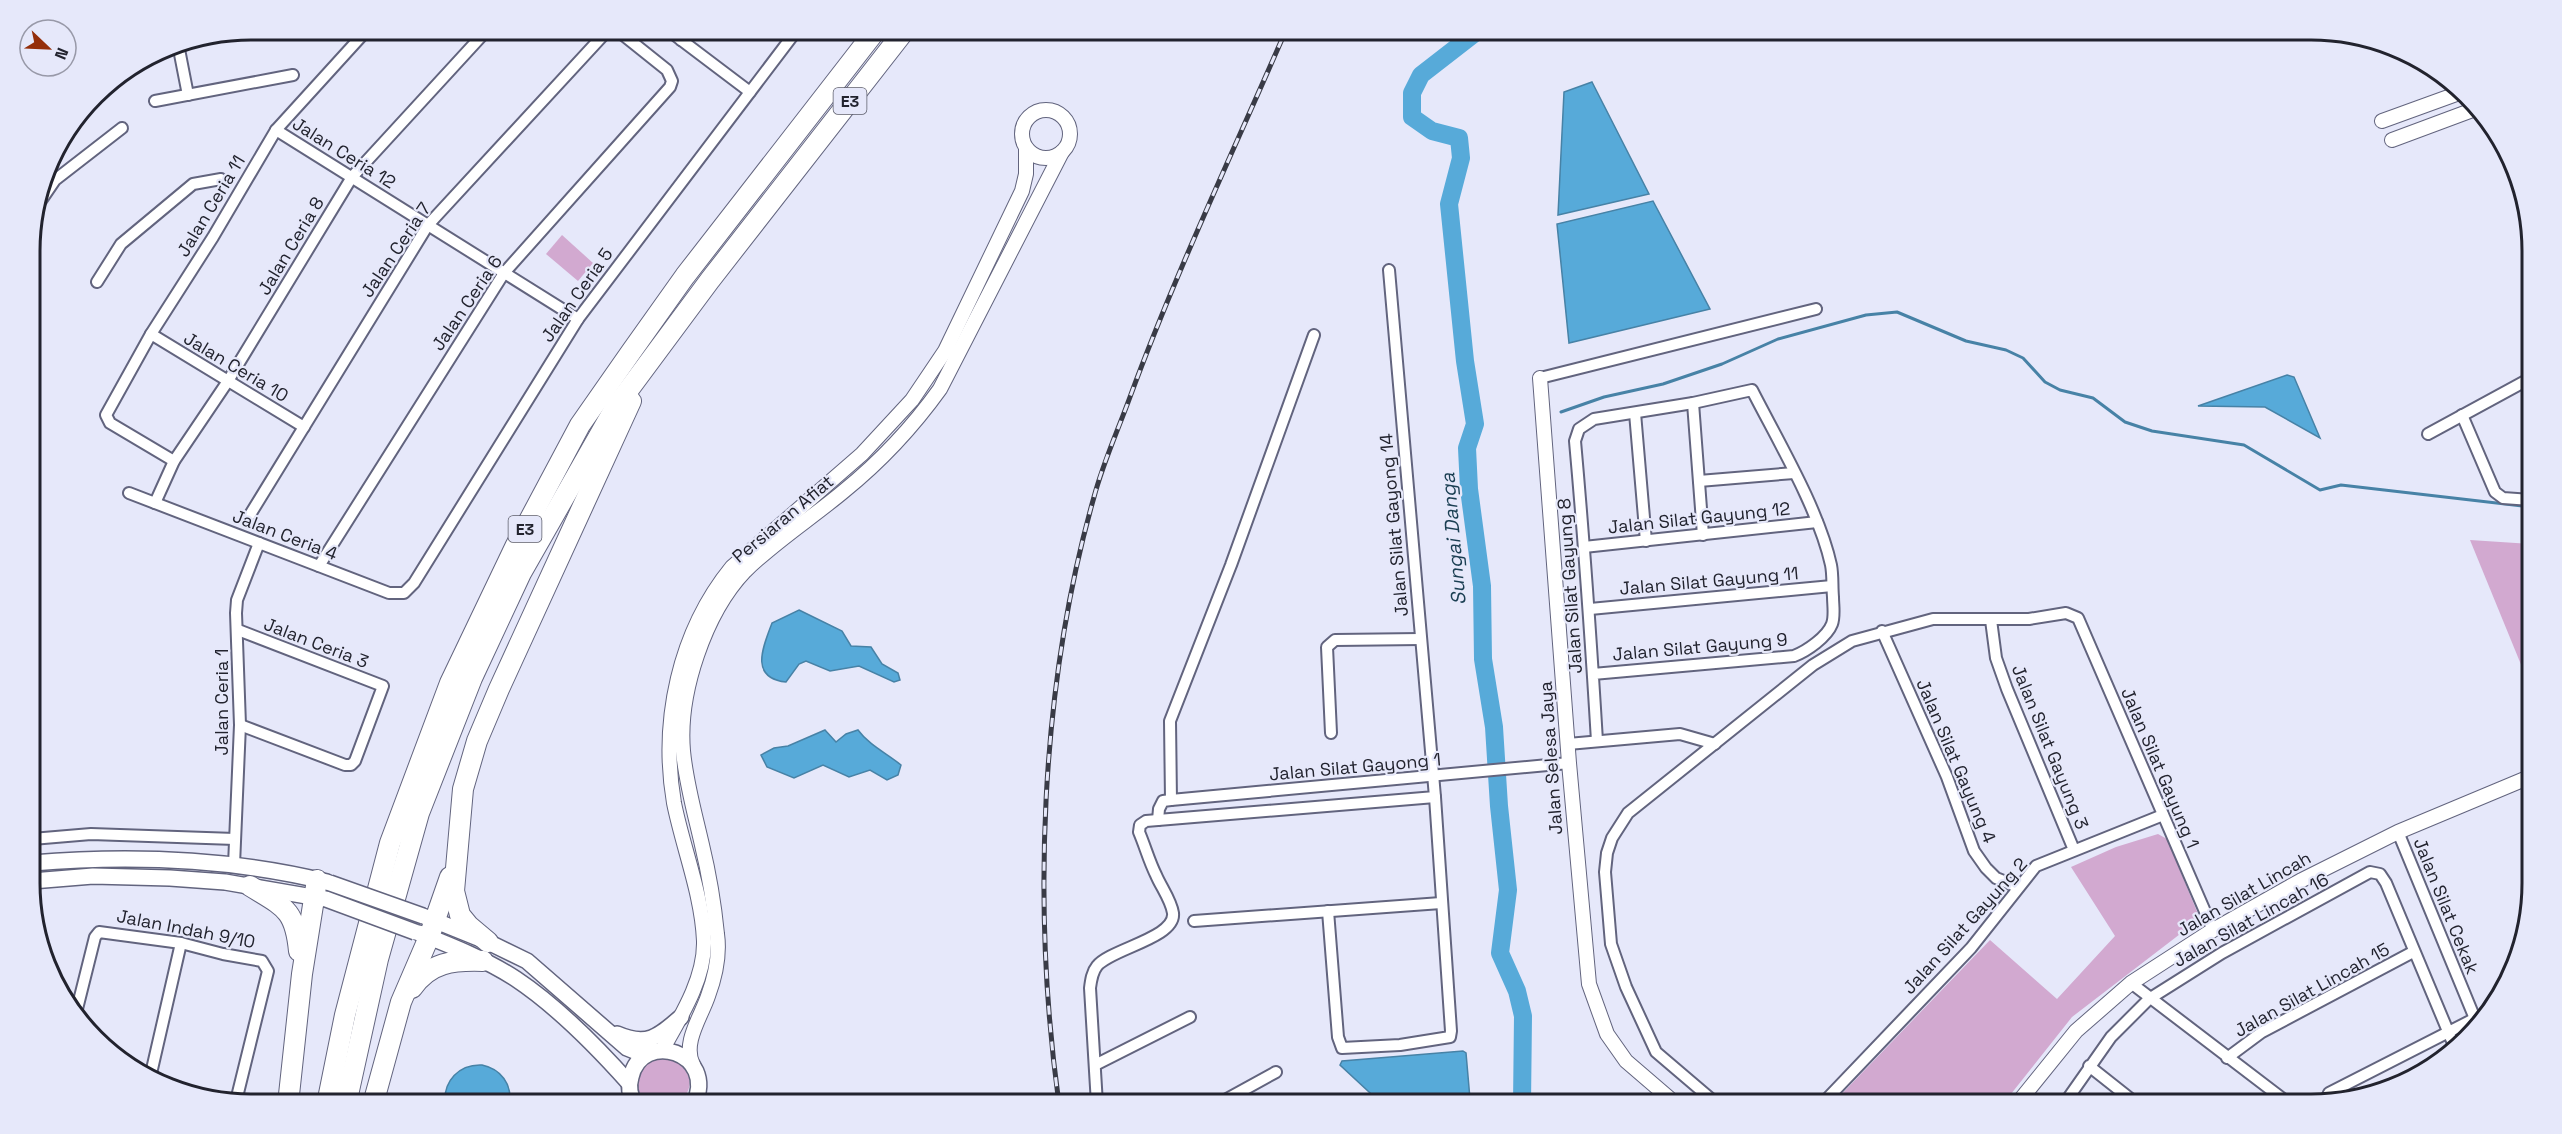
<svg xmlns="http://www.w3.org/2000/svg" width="2562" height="1134" font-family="'Space Grotesk',sans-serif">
  <rect width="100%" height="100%" fill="#e6e8fa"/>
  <g fill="#d2a9d0">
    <path d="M562,235L593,263L578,281L546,254Z"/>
    <path d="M2470,540L2531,544V689Z"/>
    <path d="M2158,834L2167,839L2198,914L2184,931L2072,1017L2003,1104H1832L1990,940L2057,999L2115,936L2071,867L2116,847Z"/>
    <path d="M669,1056C689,1069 699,1085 678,1104H648C633,1092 634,1070 651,1059C655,1056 664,1057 669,1056Z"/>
  </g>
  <g fill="#57aad9" stroke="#4782a6" stroke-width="1.5">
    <path d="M1592,82L1649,194L1558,215L1564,92Z"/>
    <path d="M1653,201L1710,309L1569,343L1557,224Z"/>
    <path d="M2287,375L2294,377L2320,438L2265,407L2198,406Z"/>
    <path d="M799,610L842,631L851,646L871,647L882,664L898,673L900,680L894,682L859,666L830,671L806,661L799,664L786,682C749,678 763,647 772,623Z"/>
    <path d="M825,730L836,742L846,734L858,730C869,745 886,753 901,765L898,775L887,780L870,770L849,777L823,765L794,778L767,767L761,755L774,748L788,746Z"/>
    <path d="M1463,1051L1466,1053L1470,1099L1468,1102L1382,1104L1340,1065L1342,1061Z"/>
    <path d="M482,1065C501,1069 512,1084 510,1104H445C443,1081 459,1064 482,1065Z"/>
  </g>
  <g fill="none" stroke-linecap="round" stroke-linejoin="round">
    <path stroke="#4782a6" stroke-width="3" d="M1561,412L1604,397L1663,384L1722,364L1778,339L1866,315L1897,312L1966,341L2006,350L2023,358L2045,382L2060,390L2093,398L2125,422L2152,431L2244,445L2320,490L2341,485L2531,507"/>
    <path stroke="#57aad9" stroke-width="18" d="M1479,30L1421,75L1412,93V117L1432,131L1459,138L1461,158L1449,204L1465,361L1475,424L1467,448L1469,489L1482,586L1483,659L1494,727L1499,806L1508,890L1500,953L1517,991L1523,1016L1522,1104"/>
    <g stroke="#62647e" stroke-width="14">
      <g id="minor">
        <path d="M668,30L750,92"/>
        <path d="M681,40L689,30"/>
        <path d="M178,44L188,95"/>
        <path d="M155,101L293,75"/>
        <path d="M276,130L578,319"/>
        <path d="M40,202L55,180L122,128"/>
        <path d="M97,282L121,244L193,184L221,179"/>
        <path d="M151,334L304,427"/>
        <path d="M1540,378L1816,309"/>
        <path d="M1693,403L1703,535"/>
        <path d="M1635,413L1646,541"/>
        <path d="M2462,415L2495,492L2503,498L2531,500"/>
        <path d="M2428,434L2531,378"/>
        <path d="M174,461L110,423L106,415L151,334L213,237L276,130L367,30"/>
        <path d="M1699,481L1794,473"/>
        <path d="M129,493L389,593H404L414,583L578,319L797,30"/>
        <path d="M155,503L174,461L228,381L352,177L487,30"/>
        <path d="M248,518L428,225L608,30"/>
        <path d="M1584,547L1817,522"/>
        <path d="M319,566L504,273L670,87L672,81L667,70L617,30"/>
        <path d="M1590,609L1832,586"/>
        <path d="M1991,620L1996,658L2007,689L2074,850"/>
        <path d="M238,630L383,686L355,761L351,765H345L240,725"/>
        <path d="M1882,631L1947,777L1974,851L1986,868L1996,878L2018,887"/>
        <path d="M1593,674L1794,656C1807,651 1827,637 1832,624C1835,616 1833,605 1833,597C1832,586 1833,575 1831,565C1819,510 1778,441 1752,390L1693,403L1594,419L1579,429L1575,441C1584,541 1591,641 1597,741"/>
        <path d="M1331,733L1327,647L1335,640L1421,639"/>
        <path d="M1568,744L1680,734L1715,744"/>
        <path d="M1171,800L1170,721L1231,565L1314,335"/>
        <path d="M1158,820L1159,809L1163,801L1171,800L1569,763"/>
        <path d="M2398,832L2478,1026"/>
        <path d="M32,839L91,834L235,839"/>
        <path d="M234,865L240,725L236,613L237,600L259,543"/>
        <path d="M1328,911L1338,1037L1342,1048L1400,1045L1450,1037L1451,1031L1435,797"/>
        <path d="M1194,921L1441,903"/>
        <path d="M2131,983L2283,1099L2285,1104"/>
        <path d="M75,1017L95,937L99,932L181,943L223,954L262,961L268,971L236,1101"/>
        <path d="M2227,1058L2262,1032L2413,952"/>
        <path d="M1095,1065L1190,1017"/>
        <path d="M2089,1066L2137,1104"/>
        <path d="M150,1078L181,943"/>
        <path d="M2328,1103L2326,1100L2329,1093L2474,1019"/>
        <path d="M1097,1104L1090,988C1091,980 1092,972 1097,966C1110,949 1176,938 1173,913C1171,900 1161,887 1156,875C1149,861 1145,846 1139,832L1140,825L1146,821L1435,797L1389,270"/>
        <path d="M1218,1104L1276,1072"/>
        <path d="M1717,1104L1656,1052L1626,987L1611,944L1605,872L1607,853L1612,838L1628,813L1813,665L1852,641L1933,619H2029L2066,613L2078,618L2213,930"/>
        <path d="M1822,1104L1971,948L2036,866L2163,815"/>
        <path d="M2064,1104L2111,1037L2149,999L2222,953L2370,872L2380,874L2386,883L2455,1048"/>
      </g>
    </g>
    <g stroke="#62647e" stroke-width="16">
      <g id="tertiary">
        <circle cx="1046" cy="134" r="24"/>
        <path d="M2382,121L2462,92"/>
        <path d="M2392,140L2478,108"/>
        <path d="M1540,378L1569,763L1589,984L1607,1034L1626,1061L1676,1104"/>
        <path d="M662,1050C680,1018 705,979 704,941C702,894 683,848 674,803C660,721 679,632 732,567L862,454L912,400L945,351L1022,191L1026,174V148"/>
        <path d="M693,1065C682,1043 701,1017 708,996C715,977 720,955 717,934C714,904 709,874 702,845C695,814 686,783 683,751C678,693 705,613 745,571C773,543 813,517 844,491C881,461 912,428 940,389L1062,152"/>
        <path d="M2017,1104L2076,1031L2131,983L2213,930L2300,881L2398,832L2532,776"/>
      </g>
    </g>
    <g stroke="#62647e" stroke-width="18">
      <g id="secondary">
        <path d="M32,863C131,855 230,858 327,882"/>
        <path d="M32,881L93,876L170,878L225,882L324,899"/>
        <path d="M426,917L488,942L527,961L627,1048L637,1052H652"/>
        <path d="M419,933C452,946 487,960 516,979C558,1007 596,1046 629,1083"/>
        <path d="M617,1034C647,1047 658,1037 681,1017"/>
        <path d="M635,1104C630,1096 628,1087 631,1077C642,1029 718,1052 694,1104"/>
      </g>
    </g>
    <g stroke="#62647e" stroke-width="22">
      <g id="motorway">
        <path d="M250,886C284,907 295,909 299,951"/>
        <path d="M488,942L469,926L460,915L454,891L463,789L477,741L499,689L631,401"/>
        <path d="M412,988C430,962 453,960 483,961"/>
        <path d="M288,1104L302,974L317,880"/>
        <path d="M327,1104L345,1015L390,843L450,683L515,547L580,425L631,352L685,276L876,30"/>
        <path d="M346,1104L378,959L419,813L472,678L521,573L615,408L710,280L905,30"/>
        <path d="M373,1104L401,1002L429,937L450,877"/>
      </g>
    </g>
    <use href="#minor" stroke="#fff" stroke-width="10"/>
    <use href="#tertiary" stroke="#fff" stroke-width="14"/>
    <use href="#secondary" stroke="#fff" stroke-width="15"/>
    <use href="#motorway" stroke="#fff" stroke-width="20"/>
    <g stroke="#393b46" stroke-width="5">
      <path id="rail" d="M1059,1104C1032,909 1040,687 1094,497C1103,463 1118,430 1130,397C1176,272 1233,152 1286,30"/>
    </g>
    <use href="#rail" stroke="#e6e8fa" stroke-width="3" stroke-dasharray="9" stroke-linecap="butt"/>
    <g stroke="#62647e" stroke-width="18" stroke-linecap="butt">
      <g id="secondary-bridge">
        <path d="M330,883L423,916"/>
        <path d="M326,899L415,932"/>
      </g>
    </g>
    <use href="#secondary-bridge" stroke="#fff" stroke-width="15"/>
  </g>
  <g text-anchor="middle" stroke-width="4.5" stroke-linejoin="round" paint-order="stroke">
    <g fill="#e6e8fa" stroke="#5d5e6b" stroke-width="1.5">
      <rect x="833.5" y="88" width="33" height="26" rx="4.5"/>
      <rect x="508.5" y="516" width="33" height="26" rx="4.5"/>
    </g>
    <g font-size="16" font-weight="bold" fill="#22232e">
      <text x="850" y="107">E3</text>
      <text x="525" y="535">E3</text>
    </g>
    <g font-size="18" fill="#22232e" stroke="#e6e8fa">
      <text transform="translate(344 153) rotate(32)" y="6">Jalan Ceria 12</text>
      <text transform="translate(211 206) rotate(-59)" y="6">Jalan Ceria 11</text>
      <text transform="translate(291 246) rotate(-59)" y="6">Jalan Ceria 8</text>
      <text transform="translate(396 250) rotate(-56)" y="6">Jalan Ceria 7</text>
      <text transform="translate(577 295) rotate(-55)" y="6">Jalan Ceria 5</text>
      <text transform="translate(467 303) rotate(-56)" y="6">Jalan Ceria 6</text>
      <text transform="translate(236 367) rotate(31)" y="6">Jalan Ceria 10</text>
      <text transform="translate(1699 518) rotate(-6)" y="6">Jalan Silat Gayung 12</text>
      <text transform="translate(783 519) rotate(-40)" y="6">Persiaran Afiat</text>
      <text transform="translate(1394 525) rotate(-95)" y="6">Jalan Silat Gayong 14</text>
      <text transform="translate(285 535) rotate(21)" y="6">Jalan Ceria 4</text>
      <text transform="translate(1709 581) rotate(-5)" y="6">Jalan Silat Gayung 11</text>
      <text transform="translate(1570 586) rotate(-94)" y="6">Jalan Silat Gayung 8</text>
      <text transform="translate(316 643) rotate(21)" y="6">Jalan Ceria 3</text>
      <text transform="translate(1700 647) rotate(-5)" y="6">Jalan Silat Gayung 9</text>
      <text transform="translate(222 702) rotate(-90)" y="6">Jalan Ceria 1</text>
      <text transform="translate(2050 747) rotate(68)" y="6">Jalan Silat Gayung 3</text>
      <text transform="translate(1551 758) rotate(-94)" y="6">Jalan Selesa Jaya</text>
      <text transform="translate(1956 761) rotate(67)" y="6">Jalan Silat Gayung 4</text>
      <text transform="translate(1355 767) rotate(-5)" y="6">Jalan Silat Gayong 1</text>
      <text transform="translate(2160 768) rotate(67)" y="6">Jalan Silat Gayung 1</text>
      <text transform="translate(2244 894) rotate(-30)" y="6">Jalan Silat Lincah</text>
      <text transform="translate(2446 906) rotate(68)" y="6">Jalan Silat Cekak</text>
      <text transform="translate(2251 920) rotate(-29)" y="6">Jalan Silat Lincah 16</text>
      <text transform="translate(1965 926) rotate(-48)" y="6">Jalan Silat Gayung 2</text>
      <text transform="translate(186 929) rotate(11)" y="6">Jalan Indah 9/10</text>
      <text transform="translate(2312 990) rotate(-29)" y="6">Jalan Silat Lincah 15</text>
    </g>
    <g font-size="20" font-style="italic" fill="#1a3e52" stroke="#e6e8fa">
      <text transform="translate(1453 539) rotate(-95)" y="7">Sungai Danga</text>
    </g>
  </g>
  <path d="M0 0H2562V1134H0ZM251 40H2311A211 211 0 0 1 2522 251V883A211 211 0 0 1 2311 1094H251A211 211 0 0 1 40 883V251A211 211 0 0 1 251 40Z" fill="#e6e8fa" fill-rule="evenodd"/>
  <path fill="none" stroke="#22232e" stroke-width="3" d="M251 40H2311A211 211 0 0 1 2522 251V883A211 211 0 0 1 2311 1094H251A211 211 0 0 1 40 883V251A211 211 0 0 1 251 40Z"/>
  <g transform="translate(48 48) rotate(113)"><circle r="28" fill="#e6e8fa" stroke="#9899a8" stroke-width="1.5"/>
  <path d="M0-4.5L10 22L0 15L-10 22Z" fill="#942e09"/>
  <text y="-9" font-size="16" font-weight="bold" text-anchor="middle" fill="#22232e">N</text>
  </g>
</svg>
